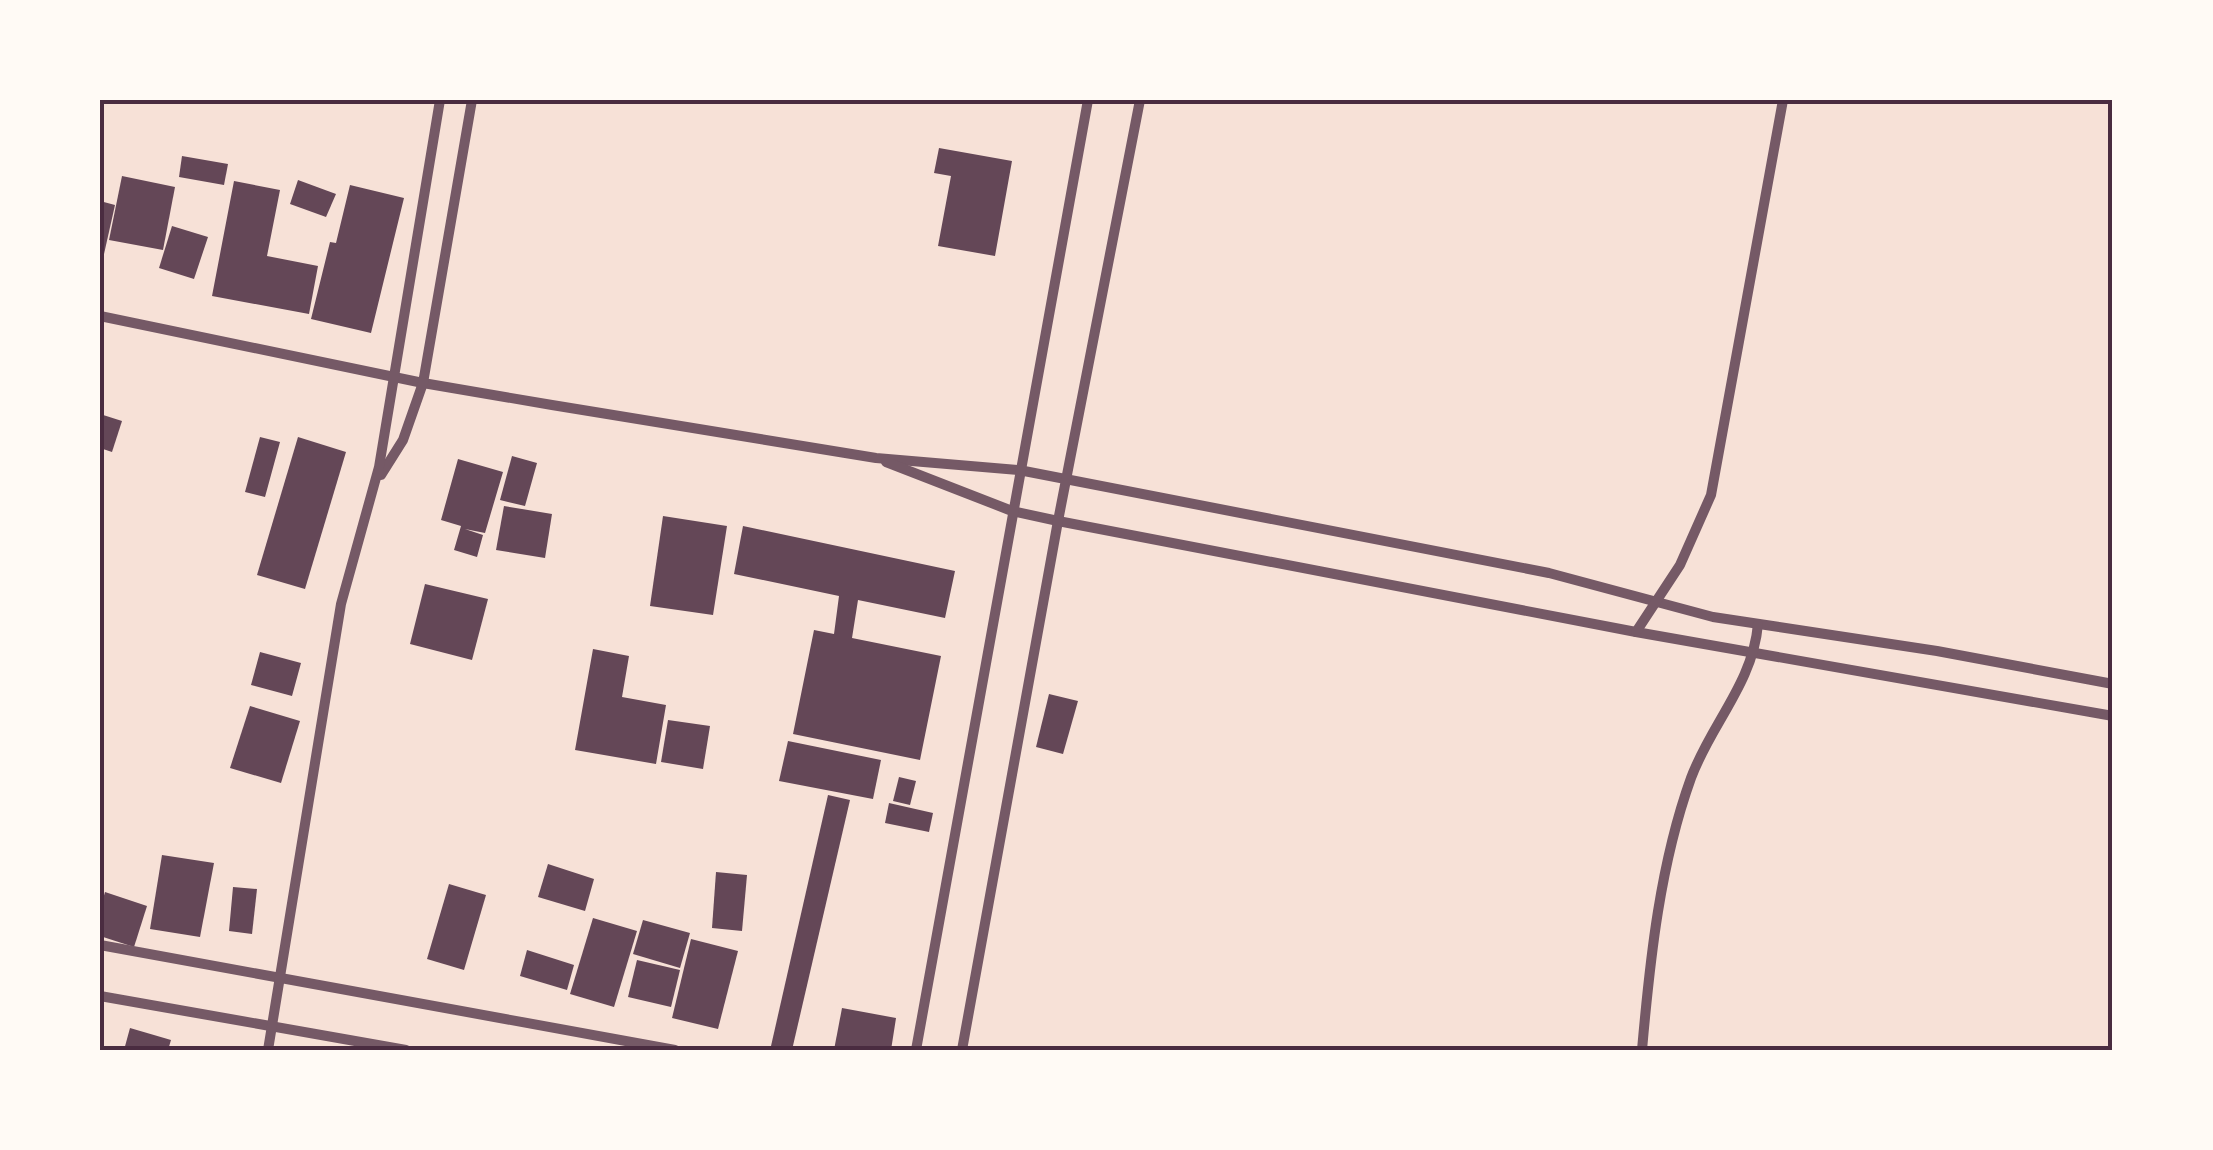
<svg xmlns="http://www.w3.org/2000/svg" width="2213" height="1150" font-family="Barlow,sans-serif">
  <rect width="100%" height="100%" fill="#f7e1d7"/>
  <g fill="#644757">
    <path d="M939,148L1012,161L995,256L938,246L951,176L934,173Z"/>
    <path d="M182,156L228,164L224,185L179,177Z"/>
    <path d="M122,176L175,187L163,250L109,240Z"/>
    <path d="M298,180L336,194L326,217L290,204Z"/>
    <path d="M234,181L280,190L267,256L318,266L309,314L212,296Z"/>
    <path d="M350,185L404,198L371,333L311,319L330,242L336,243Z"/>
    <path d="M100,201L115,205L102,263H100Z"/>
    <path d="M172,226L208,237L194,279L159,268Z"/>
    <path d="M100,414L122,421L112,452L100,448Z"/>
    <path d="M260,437L280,442L265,497L245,492Z"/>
    <path d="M298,437L346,452L305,589L257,575Z"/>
    <path d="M512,456L537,463L525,506L500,500Z"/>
    <path d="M458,459L503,472L485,533L465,529L483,535L477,557L454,550L461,526L441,520Z"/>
    <path d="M504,506L552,514L545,558L496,550Z"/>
    <path d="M663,516L727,526L713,615L650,606Z"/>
    <path d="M743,526L955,571L945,618L858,600L852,638L941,656L920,760L793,734L814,630L834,634L839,596L734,574Z"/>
    <path d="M425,584L488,599L472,660L410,644Z"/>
    <path d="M593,649L629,656L622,697L666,705L656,764L575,750Z"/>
    <path d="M260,652L301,663L292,696L251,685Z"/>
    <path d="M1049,694L1078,701L1063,754L1036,747Z"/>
    <path d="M250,706L300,721L281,783L230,768Z"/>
    <path d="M668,720L710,726L703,769L661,762Z"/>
    <path d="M788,741L881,760L873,799L779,781Z"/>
    <path d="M899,777L916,781L910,805L893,801Z"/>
    <path d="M828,795L850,800L792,1050H787L771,1046Z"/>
    <path d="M889,803L933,813L929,832L885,823Z"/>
    <path d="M162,855L214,863L200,937L150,929Z"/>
    <path d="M548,864L594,879L585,911L538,897Z"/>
    <path d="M716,872L747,875L742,931L712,928Z"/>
    <path d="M449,884L486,895L464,970L427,959Z"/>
    <path d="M233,887L257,889L252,934L229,931Z"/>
    <path d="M105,892L147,906L134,947L100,936V909Z"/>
    <path d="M593,918L637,931L614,1007L570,994Z"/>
    <path d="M643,920L690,933L680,968L633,954Z"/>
    <path d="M691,939L738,951L718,1029L672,1018Z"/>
    <path d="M527,950L574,965L567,990L520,976Z"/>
    <path d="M637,960L680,970L671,1007L628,997Z"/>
    <path d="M842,1008L896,1018L891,1050H834Z"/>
    <path d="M130,1028L171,1040L168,1050H124Z"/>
  </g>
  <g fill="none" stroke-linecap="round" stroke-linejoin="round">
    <g stroke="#755966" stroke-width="10">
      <path d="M100,316L423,383L552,405L876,458L1019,470L1549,573L1713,617L1937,651L2113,684"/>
      <path d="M886,462L1012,511L1058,521L1636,632L2113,716"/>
      <path d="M381,475L403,440L423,383L472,100"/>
      <path d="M1636,632L1680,565L1711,495L1783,100"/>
      <path d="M100,945L675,1050"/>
      <path d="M100,996L406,1050"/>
      <path d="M268,1050L341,604L379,467L440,100"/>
      <path d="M916,1050L1088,100"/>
      <path d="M962,1050L1058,521L1140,100"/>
      <path d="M1642,1050C1650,959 1660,864 1691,778C1711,724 1753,683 1758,624"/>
    </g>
  </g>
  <rect width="2213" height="1150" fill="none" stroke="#fffaf5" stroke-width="205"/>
  <rect x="102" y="102" width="2008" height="946" fill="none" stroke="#4a2c40" stroke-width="4"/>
</svg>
